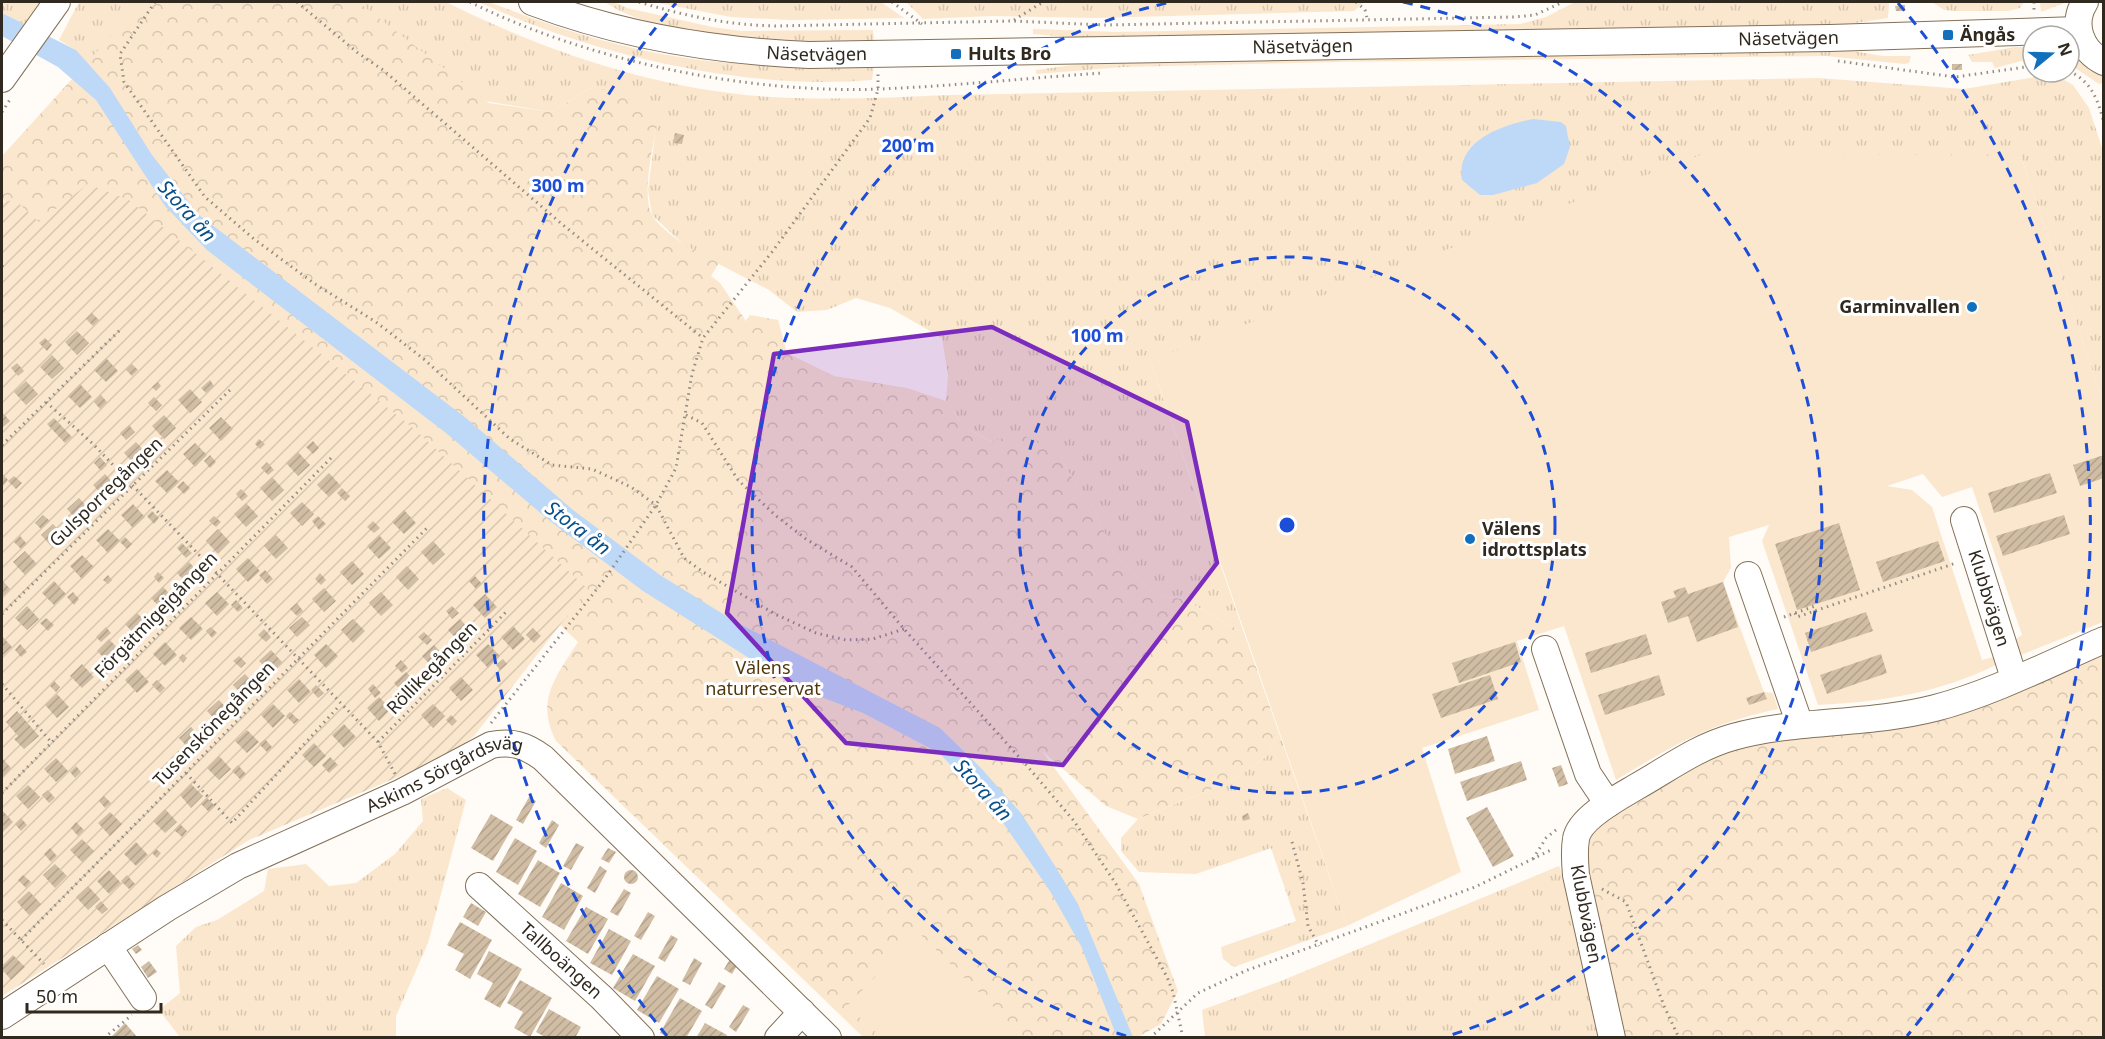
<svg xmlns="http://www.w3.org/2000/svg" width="2105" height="1039" font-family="'Noto Sans',sans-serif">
  <defs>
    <pattern id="grass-tufts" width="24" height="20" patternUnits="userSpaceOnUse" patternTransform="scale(1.5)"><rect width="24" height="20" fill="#fbe7cd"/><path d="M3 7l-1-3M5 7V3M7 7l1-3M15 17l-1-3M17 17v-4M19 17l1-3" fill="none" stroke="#d7c6b0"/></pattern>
    <pattern id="forest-crowns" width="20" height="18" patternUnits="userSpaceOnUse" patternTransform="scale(1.5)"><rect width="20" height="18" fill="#fbe7cd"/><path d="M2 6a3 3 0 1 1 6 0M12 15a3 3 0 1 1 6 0" fill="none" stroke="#d7c6b0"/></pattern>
    <pattern id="garden-furrows" width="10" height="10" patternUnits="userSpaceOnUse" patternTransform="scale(1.5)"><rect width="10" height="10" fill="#fbe7cd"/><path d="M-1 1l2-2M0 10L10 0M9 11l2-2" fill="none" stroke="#d7c6b0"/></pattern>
    <pattern id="building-hatch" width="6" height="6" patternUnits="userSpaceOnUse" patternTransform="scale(1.5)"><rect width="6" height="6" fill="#d0bda4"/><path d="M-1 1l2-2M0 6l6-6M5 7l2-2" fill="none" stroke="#b3a28d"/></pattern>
  </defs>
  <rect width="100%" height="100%" fill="#fffbf6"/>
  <g fill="url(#grass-tufts)">
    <path d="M2,2H43L26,26L2,13Z"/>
    <path d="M79,2H446C546,52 658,90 771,97C831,100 889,98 949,95L1818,78L1964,89L2054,74L2073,85L2089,108L2103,151V402L2021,156L1150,360L1244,633L1183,599L1157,596L1113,552L1094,508L1083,498L1059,454L992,442L963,426L946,401L948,375L942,338L890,308L856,298L827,310L797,312L769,290L686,247L652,215L648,190L657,119L591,88L551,112L455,96L199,215L76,50L59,40Z"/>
    <path d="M479,2H489C560,30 633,53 709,61C764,66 819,65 874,66L872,80C746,91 593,55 479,2Z"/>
    <path d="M605,2H614L627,8L712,27L742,31L873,30L874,40C864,44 846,42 834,42C776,43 651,36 605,2Z"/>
    <path d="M653,2H881L904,18L791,20L731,17Z"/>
    <path d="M914,2H1364L1354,11L1095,18L992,16L923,19L907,3Z"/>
    <path d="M1575,2H1889L1888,18L1837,26L1093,39L1033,34V29L1116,32L1520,24L1546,17Z"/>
    <path d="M1911,2H2024L2020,8L2008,11H1954L1944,10L1932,2Z"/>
    <path d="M2048,2H2067L2041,12L2040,3Z"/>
    <path d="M2015,47H2026L2025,60L1995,68L1992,62H1972L1968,55Z"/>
    <path d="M1847,50L1883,56H1911L1909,63L1905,64L1826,56L1338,62L1123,67L1036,74V70L1095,62Z"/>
    <path d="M2069,55L2081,59L2102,74L2103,83L2099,84L2069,64Z"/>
    <path d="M1279,733L1347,926L1234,967L1223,959L1221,947L1296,921L1271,848L1196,874L1139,872L1121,851V838L1138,819L1232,781L1267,756Z"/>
    <path d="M447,788L466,800L428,943L396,1016V1037H180L159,1010L180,993L176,946L196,927L217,920L264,891L268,869L306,864L329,886L356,883L395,854L423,821L421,799Z"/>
    <path d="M1559,866L1572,901L1603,1037H1205L1202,1010L1281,981Z"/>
  </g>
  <g fill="url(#forest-crowns)">
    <path d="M142,2H358L489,103L551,112L591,88L630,93L658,119C654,142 641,195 652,215C663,234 699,254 719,263L711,276L720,283L746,321L750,315L778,320L787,353L834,376L907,388L946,401L963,426L991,442L1019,433L1059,454L1083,498L1094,508L1113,552L1157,596L1183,599L1244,633L1279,733L1267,756L1232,781L1138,819L1106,806L1042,751L1139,884L1178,991L1161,1024L1138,1037H863L556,741C535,700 556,677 578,642L459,528L115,289L2,199V156Z"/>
    <path d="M2103,650V1037H1619L1585,882L1591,834L1644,792L1735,746L1798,736Z"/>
  </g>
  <path fill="url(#garden-furrows)" d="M88,184L129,200L413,428L588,589L474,736L450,755L249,840L2,996V202L15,200L39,222Z"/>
  <g fill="#fbe7cd">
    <path d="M1706,153L2021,156L2103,402V622L2016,657L2011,642L2022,635L1972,487L1942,497L1923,474L1887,486L1912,490L1932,507L1982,660L1994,657L1996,665C1939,693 1880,702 1818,705L1762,541L1769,525L1729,537L1731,568L1723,582L1764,692L1773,693L1778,709C1710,723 1674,745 1616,780L1564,626L1517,641L1539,710L1422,748L1461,872L1347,926L1150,360Z"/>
    <path d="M918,932L1024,1037H881L847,1006Z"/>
  </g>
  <g fill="#bdd9f7">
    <path d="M2,13L76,50L110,88L152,155L199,215L466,418L573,510L660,575L736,622L940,728L981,768L1021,813L1055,866L1078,904L1133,1037H1117L1081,946L1050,891L995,811L939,753L863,713L795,687L643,591L550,521L446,433L207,250L165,206L96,100L58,67L2,36Z"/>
    <path d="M1533,119L1561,122L1566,126L1570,147L1564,164L1537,183L1493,195H1480L1462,180C1455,141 1502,125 1533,119Z"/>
  </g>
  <g fill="url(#building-hatch)">
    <path d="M1905,5V11H1896L1895,6Z"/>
    <rect x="1952" y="64" width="10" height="6"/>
    <path d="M675,133L684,135L682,144L673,143Z"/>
    <path d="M92,313L99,320L93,326L86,319Z"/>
    <path d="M77,331L89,343L77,355L65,342Z"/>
    <path d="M45,338L52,345L47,351L39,343Z"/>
    <path d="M52,355L64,368L52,379L40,367Z"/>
    <path d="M106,358L118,371L106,382L94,370Z"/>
    <path d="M17,363L24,371L18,376L11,368Z"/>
    <path d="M132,364L138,370L132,376L126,370Z"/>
    <path d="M210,380L214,386L206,393L201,388Z"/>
    <path d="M26,381L38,394L26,405L14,392Z"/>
    <path d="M158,382L161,386L156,391L152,387Z"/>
    <path d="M80,384L92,397L80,408L68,396Z"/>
    <path d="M190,389L202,402L190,413L178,400Z"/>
    <path d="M101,395L107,402L100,409L94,402Z"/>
    <path d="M154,397L162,405L156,411L148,403Z"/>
    <path d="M2,412L10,421L2,428Z"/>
    <path d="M164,415L176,428L164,439L152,426Z"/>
    <path d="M221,417L233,429L221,441L209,428Z"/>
    <path d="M54,418L72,437L65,443L47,424Z"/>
    <path d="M129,425L135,432L126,440L120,433Z"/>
    <path d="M259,439L265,444L260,449L255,444Z"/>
    <path d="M313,441L319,448L313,454L306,447Z"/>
    <path d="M136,442L148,455L136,466L124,453Z"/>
    <path d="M195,443L207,455L195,467L183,454Z"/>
    <path d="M298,452L310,465L298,476L286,463Z"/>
    <path d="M210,455L216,462L210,468L204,461Z"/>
    <path d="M2104,455V478L2080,486L2073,465Z"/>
    <path d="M100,457L107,465L101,471L94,463Z"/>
    <path d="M267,462L274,470L268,475L261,468Z"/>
    <path d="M167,470L179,482L167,493L155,481Z"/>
    <path d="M2,473L8,480L2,487Z"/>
    <path d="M329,473L341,486L329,497L317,485Z"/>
    <path d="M2050,473L2057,493L1994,513L1988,493Z"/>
    <path d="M105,474L116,486L105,498L93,485Z"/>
    <path d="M14,476L22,483L16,489L8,481Z"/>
    <path d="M272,477L284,490L272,501L260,488Z"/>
    <path d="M183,481L190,488L184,494L177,487Z"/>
    <path d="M342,488L350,496L345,501L337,493Z"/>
    <path d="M241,489L248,496L242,501L236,494Z"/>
    <path d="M79,498L91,511L79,522L67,509Z"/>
    <path d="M302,502L314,514L302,526L290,513Z"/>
    <path d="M246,503L258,516L246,527L234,514Z"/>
    <path d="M133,504L145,517L133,528L121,515Z"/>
    <path d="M404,510L416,523L404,534L392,522Z"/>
    <path d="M152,511L159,518L154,524L147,516Z"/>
    <path d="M43,515L50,521L41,529L35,523Z"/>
    <path d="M2064,515L2070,534L2003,556L1996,536Z"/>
    <path d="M214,516L221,522L216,527L209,521Z"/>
    <path d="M318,516L326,524L319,530L312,521Z"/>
    <path d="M373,521L380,528L374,533L367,527Z"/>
    <path d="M1839,523L1860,590L1797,610L1775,544Z"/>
    <path d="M53,524L65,537L53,548L41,535Z"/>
    <path d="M108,529L120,541L108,553L96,540Z"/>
    <path d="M218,529L230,542L218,554L206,541Z"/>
    <path d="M276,535L288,548L276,559L264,546Z"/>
    <path d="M379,535L391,548L379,559L367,546Z"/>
    <path d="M20,536L27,544L21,549L14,542Z"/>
    <path d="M125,537L132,544L127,549L120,542Z"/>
    <path d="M433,541L445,554L433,565L421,552Z"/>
    <path d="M1938,541L1945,561L1883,582L1876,562Z"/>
    <path d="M182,543L192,553L186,558L177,548Z"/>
    <path d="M25,551L37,564L25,575L13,562Z"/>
    <path d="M82,555L94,567L82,579L70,566Z"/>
    <path d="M248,558L260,571L248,582L236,569Z"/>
    <path d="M352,561L364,574L352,585L340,572Z"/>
    <path d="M189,562L201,575L189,586L177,573Z"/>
    <path d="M407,566L419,579L408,590L396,577Z"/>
    <path d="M265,570L273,579L267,584L259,575Z"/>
    <path d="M158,572L164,578L159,583L154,577Z"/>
    <path d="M320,573L326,580L321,585L315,579Z"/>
    <path d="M108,575L112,580L108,584L103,580Z"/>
    <path d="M475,576L482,584L476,589L469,581Z"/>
    <path d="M2,580L10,589L2,597Z"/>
    <path d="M54,581L66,594L54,605L42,593Z"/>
    <path d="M1723,582L1738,627L1697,642L1688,616L1668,623L1661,602L1676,597L1673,591L1685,587L1688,594Z"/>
    <path d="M163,587L175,599L163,611L151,598Z"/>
    <path d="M324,588L336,601L324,612L312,599Z"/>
    <path d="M73,592L79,599L74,605L67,597Z"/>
    <path d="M217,592L229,604L217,616L205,603Z"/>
    <path d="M381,592L393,605L381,616L369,603Z"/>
    <path d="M485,594L497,607L485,618L473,605Z"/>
    <path d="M236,600L243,608L238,612L231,605Z"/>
    <path d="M297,603L303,611L297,616L290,609Z"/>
    <path d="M27,606L39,619L27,630L15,618Z"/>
    <path d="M452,606L459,613L452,619L446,611Z"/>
    <path d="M1866,612L1873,631L1811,652L1805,633Z"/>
    <path d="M137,613L149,625L137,637L125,624Z"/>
    <path d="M191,617L203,629L191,640L179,628Z"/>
    <path d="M302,617L310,625L297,637L289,628Z"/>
    <path d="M46,618L54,625L48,631L40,623Z"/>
    <path d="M353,619L365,631L353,643L341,630Z"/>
    <path d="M460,619L472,632L460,643L448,630Z"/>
    <path d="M513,626L525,639L513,650L501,637Z"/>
    <path d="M106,627L111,633L101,642L96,637Z"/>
    <path d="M211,627L217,633L212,638L206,631Z"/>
    <path d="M533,628L541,636L534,643L526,635Z"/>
    <path d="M264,629L271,637L266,642L258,635Z"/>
    <path d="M424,632L432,640L427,645L418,637Z"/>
    <path d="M1646,634L1652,654L1591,673L1585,653Z"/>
    <path d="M2,636L12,647L2,656Z"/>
    <path d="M109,639L121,652L109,663L97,651Z"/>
    <path d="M165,642L177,655L165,666L153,654Z"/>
    <path d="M1515,642L1521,662L1459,683L1452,663Z"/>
    <path d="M20,644L27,652L21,657L15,650Z"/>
    <path d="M326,644L338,656L326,668L314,655Z"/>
    <path d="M488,644L500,656L488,668L476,655Z"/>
    <path d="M434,645L446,658L434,669L422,656Z"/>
    <path d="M271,650L282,662L271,673L259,661Z"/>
    <path d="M183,654L187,658L183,663L179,658Z"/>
    <path d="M1881,654L1887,673L1827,694L1820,675Z"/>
    <path d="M239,656L246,663L241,668L233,661Z"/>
    <path d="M503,659L507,664L500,670L496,665Z"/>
    <path d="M401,660L408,668L402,673L395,666Z"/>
    <path d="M82,664L94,677L82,688L70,676Z"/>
    <path d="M137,669L149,682L137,693L125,680Z"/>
    <path d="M406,672L418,684L406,696L394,683Z"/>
    <path d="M245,674L257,687L245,698L233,685Z"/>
    <path d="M1490,675L1498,699L1441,718L1432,694Z"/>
    <path d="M1659,675L1665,695L1605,715L1598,695Z"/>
    <path d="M461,677L473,690L461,701L449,688Z"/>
    <path d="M299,679L311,692L299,703L287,690Z"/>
    <path d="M157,680L165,688L160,693L152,685Z"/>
    <path d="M54,681L60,687L56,692L50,686Z"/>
    <path d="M373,684L381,693L375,698L368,689Z"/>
    <path d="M316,685L324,693L318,698L311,690Z"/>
    <path d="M1764,692L1767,699L1749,705L1746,698Z"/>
    <path d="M57,694L69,707L57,718L45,705Z"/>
    <path d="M379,697L391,709L379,721L367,708Z"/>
    <path d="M219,700L231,713L219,724L207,711Z"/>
    <path d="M273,704L285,716L273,728L261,715Z"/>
    <path d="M433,704L445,716L433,728L421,715Z"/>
    <path d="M17,711L39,736L24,749L14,739L18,736L6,722Z"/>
    <path d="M290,712L299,720L294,724L286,716Z"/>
    <path d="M451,715L457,721L452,726L446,720Z"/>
    <path d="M344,724L356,737L344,748L332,735Z"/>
    <path d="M191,727L203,740L191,751L179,738Z"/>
    <path d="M247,730L259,742L247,753L235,741Z"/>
    <path d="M1487,736L1495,761L1455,774L1448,749Z"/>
    <path d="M265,739L272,747L267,752L259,744Z"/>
    <path d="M314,743L326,756L314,767L302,755Z"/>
    <path d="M219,756L231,769L219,780L207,768Z"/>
    <path d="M330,757L338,765L329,773L322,765Z"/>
    <path d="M2,758L11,768L2,778Z"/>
    <path d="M56,758L68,771L56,782L44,769Z"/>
    <path d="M1521,761L1527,780L1467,801L1460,782Z"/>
    <path d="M238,765L246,774L240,779L232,771Z"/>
    <path d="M1561,765L1568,784L1559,787L1552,768Z"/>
    <path d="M76,766L81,772L75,778L70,772Z"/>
    <path d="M191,784L203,796L191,808L180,795Z"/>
    <path d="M28,785L40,797L28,809L16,796Z"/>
    <path d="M48,790L55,798L49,803L42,795Z"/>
    <path d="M104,796L111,803L105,808L99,801Z"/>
    <path d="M529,797L536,801L523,824L516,820Z"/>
    <path d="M207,798L215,806L209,812L201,804Z"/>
    <path d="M1487,807L1514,856L1493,867L1466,818Z"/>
    <path d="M165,809L177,822L165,833L153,821Z"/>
    <path d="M2,810L13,822L2,833Z"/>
    <path d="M110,812L122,824L110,836L98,823Z"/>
    <path d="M1248,813L1250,819L1243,821L1242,816Z"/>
    <path d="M491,814L513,827L493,861L471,848Z"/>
    <path d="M21,818L27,825L21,831L15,824Z"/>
    <path d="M552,820L559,825L546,848L539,843Z"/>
    <path d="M76,822L84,830L78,836L71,828Z"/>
    <path d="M180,824L187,831L182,837L174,830Z"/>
    <path d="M515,838L537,851L518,885L496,872Z"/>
    <path d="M82,839L94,851L82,862L70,850Z"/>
    <path d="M136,842L148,855L136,866L124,854Z"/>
    <path d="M576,843L584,847L571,870L563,866Z"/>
    <path d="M50,848L57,856L51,862L44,854Z"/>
    <path d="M608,848L616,852L609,863L601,859Z"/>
    <path d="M156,849L161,853L157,858L152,853Z"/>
    <path d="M538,860L560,873L540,907L518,894Z"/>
    <path d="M55,864L67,876L55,888L43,875Z"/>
    <path d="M600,866L607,871L595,893L587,888Z"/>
    <path d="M109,870L121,883L109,894L97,881Z"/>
    <circle cx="631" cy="877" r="7"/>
    <path d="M23,875L31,882L26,888L18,880Z"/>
    <path d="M127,875L135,884L129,889L121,881Z"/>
    <path d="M561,883L583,896L564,930L542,917Z"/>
    <path d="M88,886L100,899L88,910L76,897Z"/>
    <path d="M624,889L631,893L618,916L610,912Z"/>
    <path d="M29,891L41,904L29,915L17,902Z"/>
    <path d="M101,901L108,909L102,914L95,907Z"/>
    <path d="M471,903L486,912L478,926L463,917Z"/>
    <path d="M586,907L608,919L588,954L566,941Z"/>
    <path d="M648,912L655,916L641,940L634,936Z"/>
    <path d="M460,922L492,940L470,979L455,970L464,954L447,945Z"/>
    <path d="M609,929L631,941L612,975L590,963Z"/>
    <path d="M671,935L678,939L665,962L658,958Z"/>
    <path d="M138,945L142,950L136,954L132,949Z"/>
    <path d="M489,951L522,969L500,1008L484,999L493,983L477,974Z"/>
    <path d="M633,954L655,966L635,1001L613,988Z"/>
    <path d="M13,955L25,967L11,980L2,969V966Z"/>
    <path d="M694,958L702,963L690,985L682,981Z"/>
    <path d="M730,959L738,964L732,974L724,969Z"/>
    <path d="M149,961L157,972L148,978L141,967Z"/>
    <path d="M657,976L679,989L659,1023L637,1010Z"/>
    <path d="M520,980L552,998L530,1037L514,1028L523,1012L507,1003Z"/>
    <path d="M719,982L726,986L712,1009L705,1005Z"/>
    <path d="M680,998L702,1011L686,1038H669L660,1033Z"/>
    <path d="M743,1005L750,1009L736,1032L729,1027Z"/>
    <path d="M549,1009L581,1027L575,1038H547L536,1032Z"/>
    <path d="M125,1023L138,1038H110Z"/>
    <path d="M705,1023L727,1035L725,1038H696Z"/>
  </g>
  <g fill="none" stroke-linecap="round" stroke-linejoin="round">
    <g stroke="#82715a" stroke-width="28">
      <g id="minor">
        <path id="s1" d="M532,2C622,36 713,51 809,55L1830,38L2078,30"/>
        <path d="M2085,2C2071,24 2081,51 2104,62"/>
        <path d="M2,79L57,2"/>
        <path id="s2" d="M1964,520L2014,678"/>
        <path d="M1748,575L1800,725"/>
        <path d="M1545,649L1588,774L1608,804"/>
        <path id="s3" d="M479,886L602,998L641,1038"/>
        <path d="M108,946L143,998"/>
        <path id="s4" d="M2,1016L167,908L238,866L402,792L491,745C512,741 525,745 543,758L828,1038"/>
        <path d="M778,1038L802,1012"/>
        <path d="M1612,1038L1576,875C1575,864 1574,851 1576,839C1579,818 1619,797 1636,787C1668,769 1697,747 1733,737C1799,719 1869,725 1935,708C1990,694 2051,663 2104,640"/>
      </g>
    </g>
    <g stroke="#928c85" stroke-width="3" stroke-dasharray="1.5 4.5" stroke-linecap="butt">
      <path d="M155,2L120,54L124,82L205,197L254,239L315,284L376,322L425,360L510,439L552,465L592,469L631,487L656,505L684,558L703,572L775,614L816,633L846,640L873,639L904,629"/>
      <path d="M297,2L358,53L383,70L563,225L703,338"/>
      <path d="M470,2C588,61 748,94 880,89C954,86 1028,78 1102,73"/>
      <path d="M639,2C685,16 728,25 775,26L1013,21L1105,25L1514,17L1535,15L1563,2"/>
      <path d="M892,2L922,24"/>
      <path d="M1356,2L1365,10L1367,18"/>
      <path d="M2034,2V12"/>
      <path d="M1014,20L1043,2"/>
      <path d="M1838,61L1955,77L2033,66"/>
      <path d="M2069,71C2092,82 2098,100 2104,123"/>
      <path d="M2,112L11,98"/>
      <path d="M2,266L4,264"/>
      <path d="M46,402L93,444L378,742L395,774"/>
      <path d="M686,415L702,423L738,480L775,515L806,539L852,567L904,629L1028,767L1074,821L1116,884L1167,977L1173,992L1183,1038"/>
      <path d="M2,445L120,330"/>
      <path d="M1795,613L1797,617L1956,563"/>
      <path d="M2,614L230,390"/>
      <path d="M1784,617L1815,606"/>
      <path d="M2,684L51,742"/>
      <path d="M491,723L604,580L656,505L676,468L692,374L703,338L772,252L870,118L878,89V73"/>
      <path d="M378,742L506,612"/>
      <path d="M186,773L232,823L340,705"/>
      <path d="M2,793L332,457"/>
      <path d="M1292,842L1303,883L1308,926L1319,946"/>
      <path d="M1533,859L1546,838L1556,830"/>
      <path d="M1602,889L1626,902L1664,1006L1679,1038"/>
      <path d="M2,920L44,964"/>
      <path d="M21,940L428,527"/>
      <path d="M104,1038L132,1015"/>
      <path d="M1150,1038L1198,993L1245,971L1475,887L1553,849"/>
    </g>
    <use href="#minor" stroke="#fff" stroke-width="26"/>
  </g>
  <path fill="#7b2cbf" fill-opacity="0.2" stroke="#7b2cbf" stroke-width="4.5" stroke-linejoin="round" d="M992,327L1187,422L1217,563L1063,765L846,743L727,613L774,354Z"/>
  <g fill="none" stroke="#1d4ed8" stroke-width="3" stroke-dasharray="10 8">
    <circle cx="1287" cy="525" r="268"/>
    <path d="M1126 1036A536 536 0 0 1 1171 2M1403 2A536 536 0 0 1 1448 1036"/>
    <path d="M667 1036A804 804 0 0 1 676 3M1898 3A804 804 0 0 1 1907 1036"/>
  </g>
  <g fill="#126fbb" stroke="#fff" stroke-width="2">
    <rect x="1942" y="29" width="12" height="12" rx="3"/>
    <rect x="950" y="48" width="12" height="12" rx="3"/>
    <circle cx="1972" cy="307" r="6"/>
    <circle cx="1470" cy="539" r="6"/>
  </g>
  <g text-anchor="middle" stroke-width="6" stroke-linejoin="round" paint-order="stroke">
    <g font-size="18" font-weight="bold" fill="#30291f" stroke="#fff" text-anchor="start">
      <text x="1960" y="41">Ängås</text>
      <text x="968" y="60">Hults Bro</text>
      <text x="1960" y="313" text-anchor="end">Garminvallen</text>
      <text x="1482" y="535">Välens<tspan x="1482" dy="21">idrottsplats</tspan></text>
    </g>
    <g font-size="18" fill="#30291f" stroke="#fff">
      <text dy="6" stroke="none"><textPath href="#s1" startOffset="1263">Näsetvägen</textPath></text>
      <text dy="6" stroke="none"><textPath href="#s1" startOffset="777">Näsetvägen</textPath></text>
      <text dy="6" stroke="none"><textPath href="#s1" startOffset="291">Näsetvägen</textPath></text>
      <text transform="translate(106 492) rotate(-44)" y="6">Gulsporregången</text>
      <text dy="6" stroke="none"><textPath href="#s2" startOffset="82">Klubbvägen</textPath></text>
      <text transform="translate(156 615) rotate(-46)" y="6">Förgätmigejgången</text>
      <text transform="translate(432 668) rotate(-46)" y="6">Röllikegången</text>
      <text transform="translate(214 724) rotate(-46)" y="6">Tusenskönegången</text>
      <text dy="6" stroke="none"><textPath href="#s4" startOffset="507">Askims Sörgårdsväg</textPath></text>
      <text transform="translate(1586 914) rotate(79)" y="6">Klubbvägen</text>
      <text dy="6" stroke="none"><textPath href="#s3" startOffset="111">Tallboängen</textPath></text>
    </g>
    <g font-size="18" fill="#52370a" stroke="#fff">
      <text x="763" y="674">Välens<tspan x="763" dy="21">naturreservat</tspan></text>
    </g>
    <g font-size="20" font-style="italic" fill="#074f89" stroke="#fff">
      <text transform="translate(187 211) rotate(48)" y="7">Stora ån</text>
      <text transform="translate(578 528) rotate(37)" y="7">Stora ån</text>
      <text transform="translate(983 790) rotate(48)" y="7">Stora ån</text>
    </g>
  </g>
  <circle cx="1287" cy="525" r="9" fill="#1d4ed8" stroke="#fff" stroke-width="3"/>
  <g font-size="18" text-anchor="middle" font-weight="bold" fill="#1d4ed8" stroke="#fff" stroke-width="6" stroke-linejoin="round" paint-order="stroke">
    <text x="908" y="152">200 m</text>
    <text x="558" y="192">300 m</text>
    <text x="1097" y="342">100 m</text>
  </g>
  <rect width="2105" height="1039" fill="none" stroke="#30291f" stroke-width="6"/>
  <g transform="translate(2051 54) rotate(71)"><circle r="28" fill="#ffffff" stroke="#aca9a5" stroke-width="1.5"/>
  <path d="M0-4.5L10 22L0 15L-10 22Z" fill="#126fbb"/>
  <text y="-9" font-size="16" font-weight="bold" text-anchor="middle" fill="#30291f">N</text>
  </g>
  <path d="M27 1003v9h134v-9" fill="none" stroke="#30291f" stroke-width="3"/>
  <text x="36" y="1003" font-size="18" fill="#30291f" stroke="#ffffff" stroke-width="4.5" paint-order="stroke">50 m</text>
</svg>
